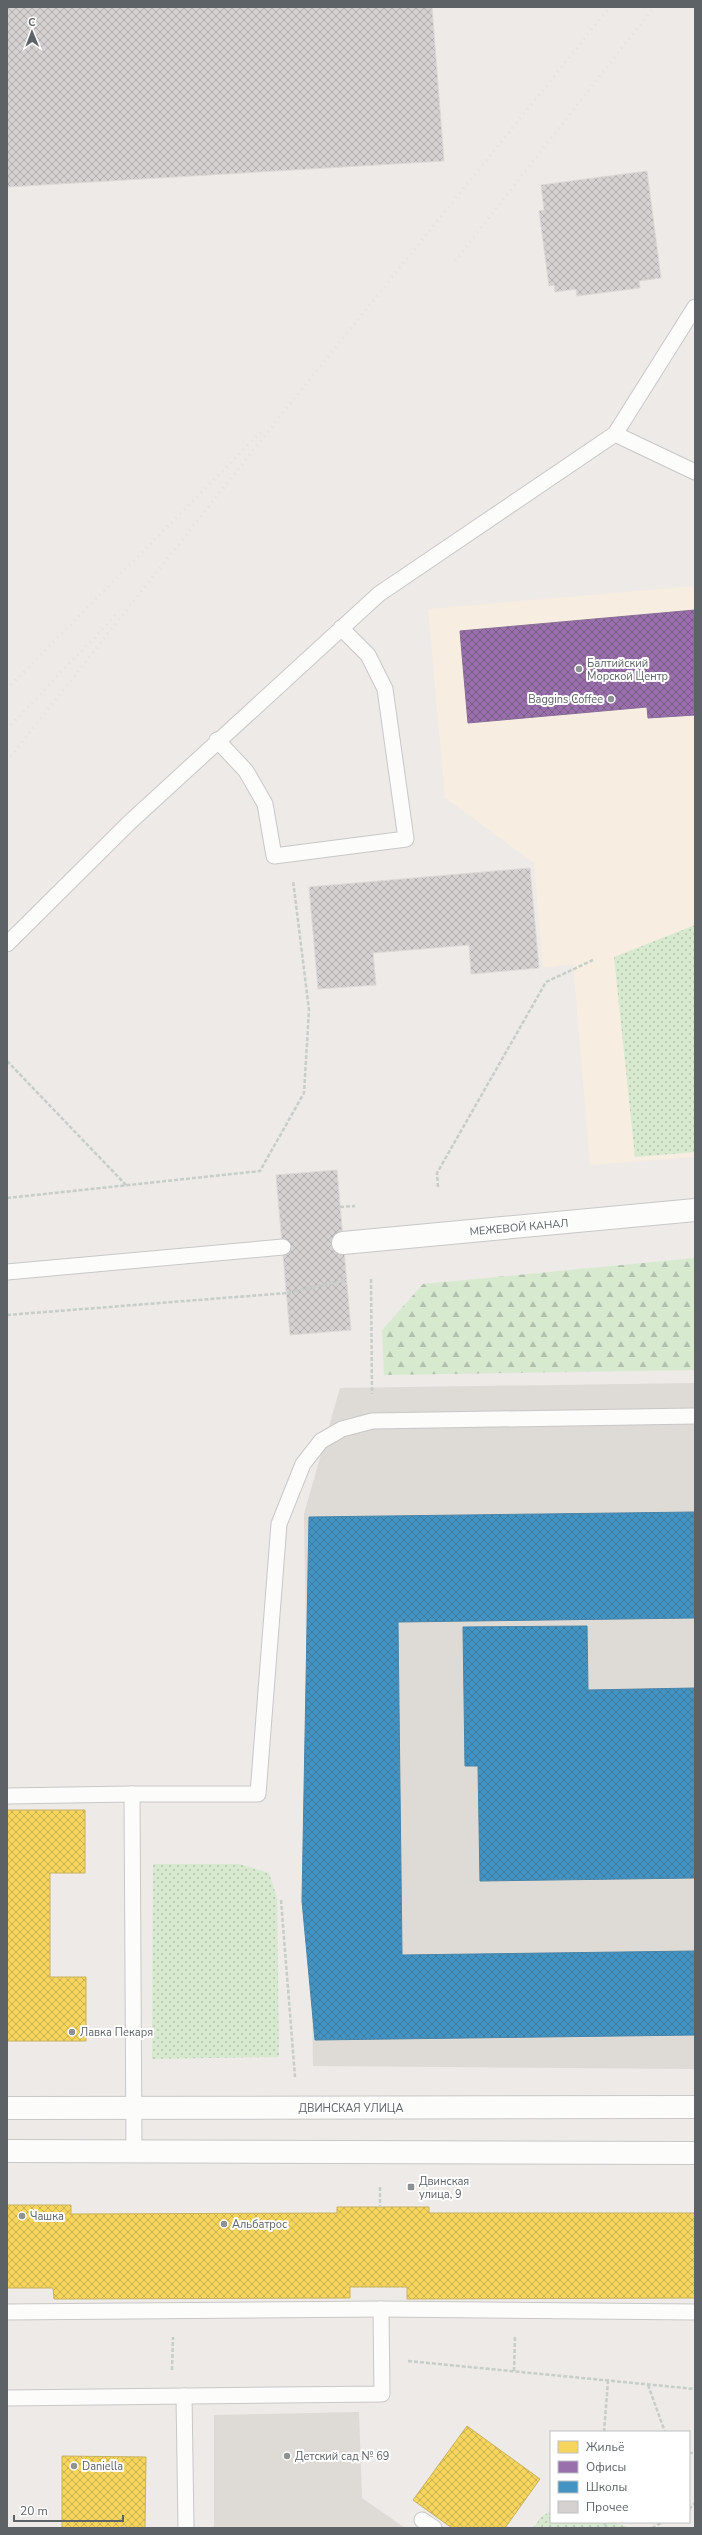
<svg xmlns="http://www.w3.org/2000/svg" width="702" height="2535" font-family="'Nunito Sans',sans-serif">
  <defs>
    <pattern id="grass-dots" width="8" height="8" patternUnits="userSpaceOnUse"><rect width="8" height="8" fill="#d7ead0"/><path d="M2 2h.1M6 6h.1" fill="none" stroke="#b2c1ad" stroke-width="1.8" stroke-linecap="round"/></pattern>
    <pattern id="forest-firs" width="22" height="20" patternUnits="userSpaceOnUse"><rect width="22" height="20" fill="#d7ead0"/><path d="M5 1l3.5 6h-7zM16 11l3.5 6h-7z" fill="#b2c1ad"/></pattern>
    <pattern id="homes-cross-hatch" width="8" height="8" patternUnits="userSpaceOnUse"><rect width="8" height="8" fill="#f6d55c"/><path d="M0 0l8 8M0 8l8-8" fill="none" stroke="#cab050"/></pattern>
    <pattern id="offices-cross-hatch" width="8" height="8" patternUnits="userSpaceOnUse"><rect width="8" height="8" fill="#9970ab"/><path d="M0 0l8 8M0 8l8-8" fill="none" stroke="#7a5b88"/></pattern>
    <pattern id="schools-cross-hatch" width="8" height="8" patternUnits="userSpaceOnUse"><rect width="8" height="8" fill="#4393c3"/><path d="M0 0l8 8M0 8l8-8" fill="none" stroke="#3b7ba2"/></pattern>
    <pattern id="building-cross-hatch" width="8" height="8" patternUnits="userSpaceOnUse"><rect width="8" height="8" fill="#d4d1d0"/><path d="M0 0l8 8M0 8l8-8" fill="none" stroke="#afadad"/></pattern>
  </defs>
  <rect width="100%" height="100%" fill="#edeae7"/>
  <path fill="#f7ede0" d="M695,586V1157L590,1165L573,964L543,968L534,863L445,798L428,609Z"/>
  <g fill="#dedad5">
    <path d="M695,1383V2069L313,2066L304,1514L340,1388Z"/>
    <path d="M359,2412L362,2498L405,2528H214V2415Z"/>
  </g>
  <g fill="url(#grass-dots)">
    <path d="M695,925V1152L635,1157L614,957Z"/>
    <path d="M153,1864H239L269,1873L277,1898L279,2057L152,2059Z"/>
    <path d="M551,2511V2522H611L631,2528H533L542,2516Z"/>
  </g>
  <path fill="url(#forest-firs)" d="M695,1258V1370L384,1375L382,1330L423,1284Z"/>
  <g fill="url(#homes-cross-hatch)" stroke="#c8b25f">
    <path d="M7,1810H85V1873H50V1977H86V2041H7Z"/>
    <path d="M7,2205H71V2214L337,2213V2207H429V2213H695V2205V2298L407,2299V2287H350V2298L54,2299L53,2288H7Z"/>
    <path d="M467,2426L540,2479L505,2528H452L413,2500Z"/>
    <path d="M62,2456L146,2457L145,2528H62Z"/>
  </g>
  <path fill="url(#offices-cross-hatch)" stroke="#876c96" d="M695,610V715L648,718L647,707L468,723L460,631Z"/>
  <g fill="url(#schools-cross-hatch)" stroke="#4a84a7">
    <path d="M695,1512V1618L398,1622L402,1955L695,1951V2035L315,2040L302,1901L309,1517Z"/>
    <path d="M587,1626L588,1690L695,1688V1878L480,1881L478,1766H465L463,1627Z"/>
  </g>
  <g fill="url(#building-cross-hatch)" stroke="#dcd9d6">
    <path d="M7,7H432L444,161L7,187Z"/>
    <path d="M647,171L661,278L639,281L640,288L577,296L576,289L555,292L554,285L549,286L539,211L544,210L541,185Z"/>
    <path d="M530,868L539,968L471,974L469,945L373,953L376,985L318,989L309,887Z"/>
    <path d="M337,1170L351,1330L290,1335L276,1175Z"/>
  </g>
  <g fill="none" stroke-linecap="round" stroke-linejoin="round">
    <g stroke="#c8c8c8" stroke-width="17">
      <g id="service">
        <path d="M615,434L695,472"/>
        <path d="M217,740L246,771L265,804L274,856L406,839L385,689L368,655L341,628"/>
        <path d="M7,944L130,822L379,594L615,434L695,307"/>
        <path d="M7,1272L283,1247"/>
        <path d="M7,1796L132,1794"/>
        <path d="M134,2151L132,1794H258L279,1524L303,1464L321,1441L342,1429L372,1421L695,1416"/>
        <path d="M7,2312L381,2309L695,2312"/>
        <path d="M184,2396L186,2528"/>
        <path d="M7,2398L382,2394L381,2309"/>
        <path d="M422,2520L434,2528"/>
      </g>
    </g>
    <g stroke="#c8c8c8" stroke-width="24">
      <path id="minor" d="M343,1243L695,1210"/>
    </g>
    <g stroke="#c8c8c8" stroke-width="24">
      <g id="tertiary">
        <path d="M7,2108L695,2107"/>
        <path d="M7,2151L695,2153"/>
      </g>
    </g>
    <g stroke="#c7cdc9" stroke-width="2.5" stroke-dasharray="4 2" stroke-linecap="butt">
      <path d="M7,1061L126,1185"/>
      <path d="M438,1187L437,1173L546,982L593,960"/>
      <path d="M7,1198L260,1171L304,1093L309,1010L293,880"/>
      <path d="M340,1207L355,1206"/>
      <path d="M371,1279L372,1394"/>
      <path d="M7,1315L287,1293L346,1280"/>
      <path d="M281,1900L295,2077"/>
      <path d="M380,2187V2207"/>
      <path d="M408,2361L695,2389"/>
      <path d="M172,2370L173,2337"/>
      <path d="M514,2371L515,2337"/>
      <path d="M648,2385L665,2432"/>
      <path d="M604,2432L608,2381"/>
      <path d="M689,2453H695"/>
      <path d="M689,2509L695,2503"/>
      <path d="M605,2522V2528"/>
      <path d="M652,2528L663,2522"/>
    </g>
    <use href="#service" stroke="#fcfcfb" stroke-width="15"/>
    <use href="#minor" stroke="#fcfcfb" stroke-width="22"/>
    <use href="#tertiary" stroke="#fcfcfb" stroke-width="22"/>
    <g stroke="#e3e2e2" stroke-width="3" stroke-dasharray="1 5" stroke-linecap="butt">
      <path d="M455,261L654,7"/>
      <path d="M7,689L262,431"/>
      <path d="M7,729L116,615"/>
      <path d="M7,761L293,400L610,7"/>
    </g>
  </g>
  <g fill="#8f9293" stroke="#fff" stroke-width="1.5">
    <circle cx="579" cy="669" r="4"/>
    <circle cx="611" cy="699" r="4"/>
    <circle cx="72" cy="2032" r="4"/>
    <rect x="407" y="2183" width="8" height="8" rx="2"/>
    <circle cx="22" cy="2216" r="4"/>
    <circle cx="224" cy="2224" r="4"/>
    <circle cx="287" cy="2456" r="4"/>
    <circle cx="74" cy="2466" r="4"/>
  </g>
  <g text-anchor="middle" stroke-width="4" stroke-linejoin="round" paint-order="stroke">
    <g font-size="11" fill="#5c6266" stroke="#fff" text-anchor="start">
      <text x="587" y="667">Балтийский<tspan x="587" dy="13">Морской Центр</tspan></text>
      <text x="603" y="703" text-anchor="end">Baggins Coffee</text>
      <text x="80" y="2036">Лавка Пекаря</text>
      <text x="419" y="2185">Двинская<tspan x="419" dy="13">улица, 9</tspan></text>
      <text x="30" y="2220">Чашка</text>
      <text x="232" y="2228">Альбатрос</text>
      <text x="295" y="2460">Детский сад № 69</text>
      <text x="82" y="2470">Daniella</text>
    </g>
    <g font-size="11" fill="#5c6266" stroke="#fff">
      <text transform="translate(519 1227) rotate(-5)" y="4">МЕЖЕВОЙ КАНАЛ</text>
      <text x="351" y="2112">ДВИНСКАЯ УЛИЦА</text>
    </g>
  </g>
  <rect width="702" height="2535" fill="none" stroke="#5c6266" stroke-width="16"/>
  <rect x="550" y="2431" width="140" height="92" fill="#ffffff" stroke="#bec0c2"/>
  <rect x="558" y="2441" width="20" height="12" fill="#f6d55c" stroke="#bec0c2"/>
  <text x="586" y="2451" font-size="12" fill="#5c6266">Жильё</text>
  <rect x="558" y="2461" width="20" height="12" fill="#9970ab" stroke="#bec0c2"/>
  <text x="586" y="2471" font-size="12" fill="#5c6266">Офисы</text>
  <rect x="558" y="2481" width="20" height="12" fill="#4393c3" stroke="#bec0c2"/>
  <text x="586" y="2491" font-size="12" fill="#5c6266">Школы</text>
  <rect x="558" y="2501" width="20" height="12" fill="#d4d1d0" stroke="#bec0c2"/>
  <text x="586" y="2511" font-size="12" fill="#5c6266">Прочее</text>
  <g transform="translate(32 32) rotate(359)" stroke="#ffffff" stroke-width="3" paint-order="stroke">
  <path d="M0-3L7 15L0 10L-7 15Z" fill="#5c6266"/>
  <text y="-6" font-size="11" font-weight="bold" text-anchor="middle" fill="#5c6266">С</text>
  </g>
  <path d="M14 2515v6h109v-6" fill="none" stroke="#5c6266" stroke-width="2"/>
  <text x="20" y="2515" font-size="12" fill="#5c6266" stroke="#ffffff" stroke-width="3" paint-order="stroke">20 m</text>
</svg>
